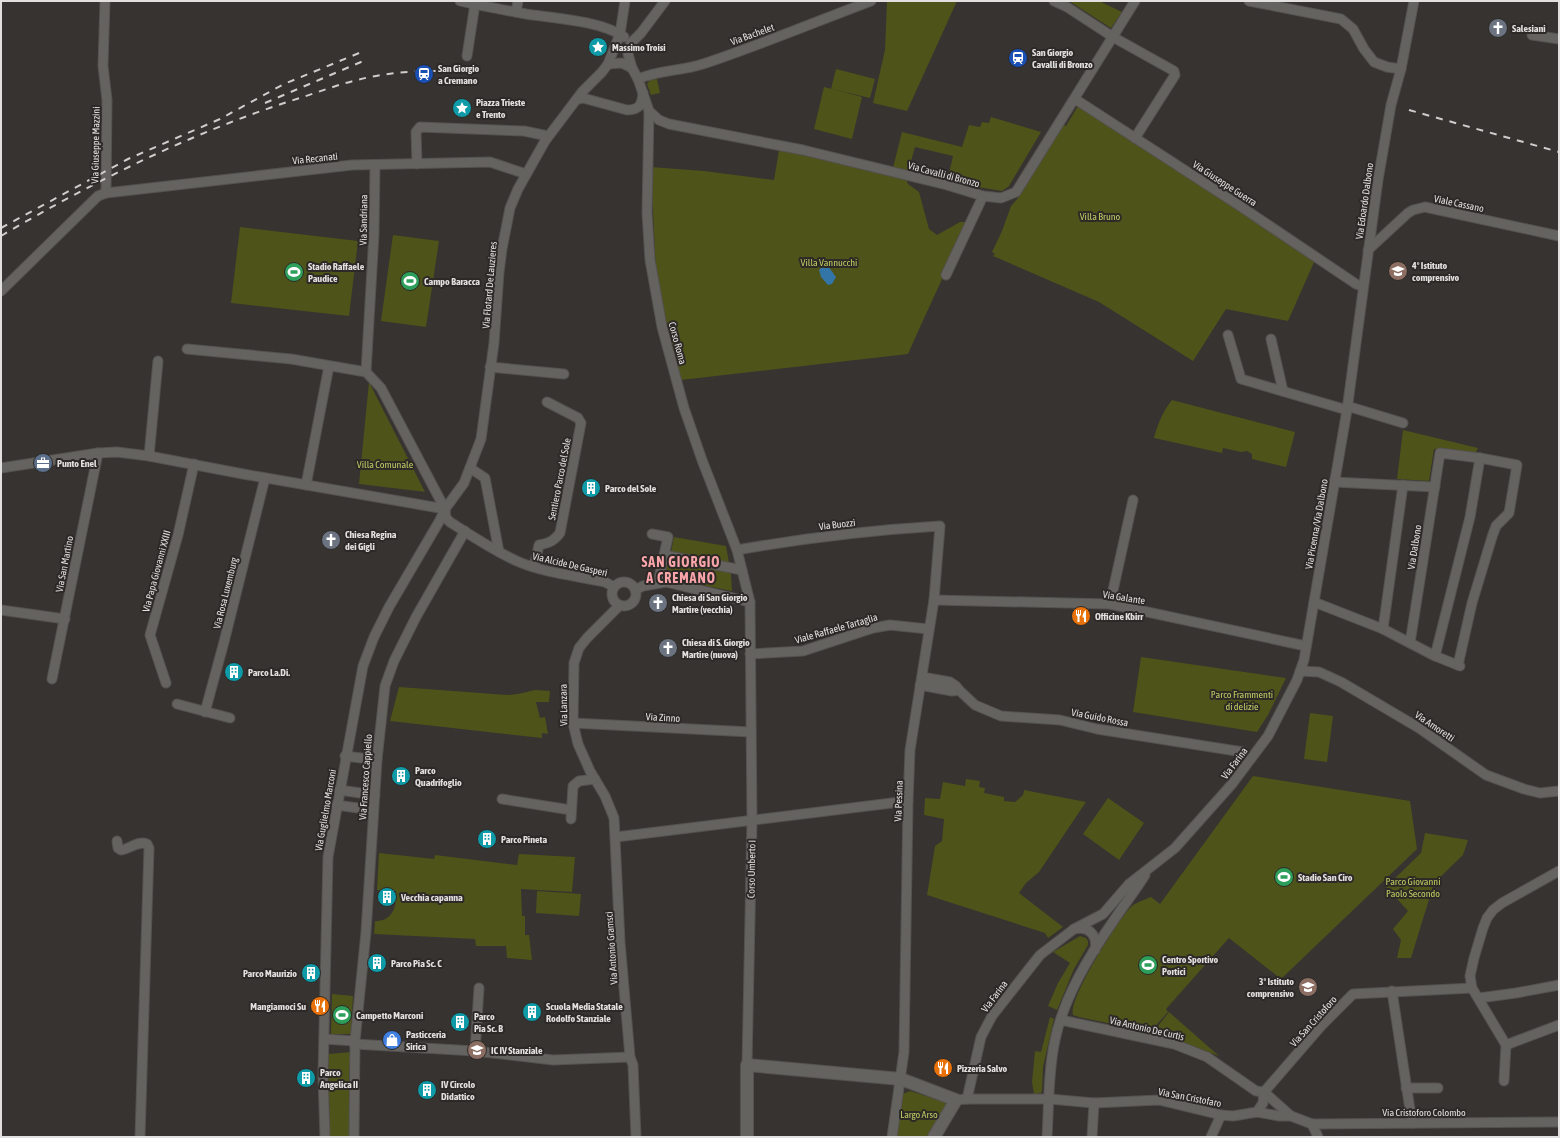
<svg xmlns="http://www.w3.org/2000/svg" width="1560" height="1138" font-family="'Asap Condensed',sans-serif">
  <rect width="100%" height="100%" fill="#363331"/>
  <g fill="#4e5319">
    <path d="M887,1H957L907,111L873,103L885,50Z"/>
    <path d="M1069,1H1099L1122,12L1111,28Z"/>
    <path d="M836,69L875,79L870,98L831,89Z"/>
    <path d="M657,79L660,93L651,95L647,84L650,80Z"/>
    <path d="M824,87L862,97L852,139L814,129Z"/>
    <path d="M1078,106L1315,260L1288,321L1226,309L1193,361L1099,302L993,256L995,254L992,252L1002,231L1011,206L1018,198L1062,124L1066,126Z"/>
    <path d="M991,117L1041,132L1009,186L1002,191L947,182L953,156L915,147L908,172L893,168L902,132L962,147L969,125L980,127L982,122L989,123Z"/>
    <path d="M779,150L906,178L908,184L919,192L929,229L937,235L960,222H967C949,267 927,310 908,354L681,380L668,335L656,275L651,167L704,171L774,180Z"/>
    <path d="M240,227L358,241L349,316L231,303Z"/>
    <path d="M393,235L439,241L426,327L381,321Z"/>
    <path d="M369,382L425,492H426L359,484Z"/>
    <path d="M1172,400L1295,432L1286,467L1252,459V454L1247,451L1241,452L1223,448L1222,453L1154,438C1157,425 1163,411 1172,400Z"/>
    <path d="M1403,430L1478,448L1475,454L1434,449L1429,481L1397,479Z"/>
    <path d="M674,537L726,546L729,563L671,552Z"/>
    <path d="M670,560L729,572L731,574L732,591L665,578L668,562Z"/>
    <path d="M1141,657L1286,678L1268,715L1257,732L1133,712Z"/>
    <path d="M399,687L507,695L518,694L535,690L550,691L549,702H536L540,718L545,717L548,734L542,733V738L390,721Z"/>
    <path d="M1310,713L1333,716L1327,762L1304,759Z"/>
    <path d="M1253,776L1410,801L1417,849L1281,979L1229,938L1166,1009L1168,1012L1150,1032L1079,1017L1073,1015C1068,999 1119,918 1132,906C1137,902 1146,899 1151,897L1160,904Z"/>
    <path d="M966,779L980,781L979,787L985,788L984,793L1004,797V801L1015,802L1023,795L1024,790L1086,802L1039,872L1026,883L1019,893L1063,927L1048,938L1045,933L927,895L935,846L942,841L944,819L924,815L925,798L940,799L943,782L965,786Z"/>
    <path d="M1108,798L1144,823L1119,860L1083,834Z"/>
    <path d="M1425,833L1468,840L1463,855L1434,883L1411,958H1397L1401,940L1393,929L1408,911L1386,887L1421,853Z"/>
    <path d="M379,853L434,859L435,855L517,865L519,854L575,857L572,892L521,889L522,916H525V935H529L532,960L507,958L506,946H476L475,939L374,934L375,921C393,921 397,906 396,891L377,890Z"/>
    <path d="M537,891L581,894L579,916L536,913Z"/>
    <path d="M1080,936L1086,938L1088,941V945L1074,969L1057,1010L1048,1006L1058,983L1070,963L1053,952Z"/>
    <path d="M332,994L353,996L351,1034H331Z"/>
    <path d="M1169,1012L1219,1056L1154,1031Z"/>
    <path d="M1050,1017L1054,1019L1043,1067L1042,1091L1041,1093L1034,1094L1032,1082L1035,1051L1041,1052Z"/>
    <path d="M351,1052L349,1074L350,1137H330L328,1054Z"/>
    <path d="M910,1091L945,1102L947,1106L927,1137H895L903,1094Z"/>
  </g>
  <path fill="#3375a6" d="M828,266L836,277L832,284L828,285L821,277L819,270L822,267L825,268Z"/>
  <g fill="none" stroke-linecap="round" stroke-linejoin="round">
    <g stroke="#545250" stroke-width="11">
      <g id="street">
        <path d="M105,1L103,66L107,100L106,193"/>
        <path d="M460,1C482,6 504,10 526,14C553,18 602,21 624,37"/>
        <path d="M1054,1L1067,7L1113,37L1174,71L1175,75L1135,138"/>
        <path d="M1249,1L1341,19L1353,29L1364,49L1374,62L1387,67L1401,69"/>
        <path d="M516,12L518,1"/>
        <path d="M1532,35L1559,39"/>
        <path d="M631,43L628,54L632,68L638,79L649,111L659,120L669,124L803,150L947,185L983,196L1001,198L1016,192L1135,1"/>
        <path d="M631,43L641,33L665,1"/>
        <path d="M467,56L475,4"/>
        <path d="M608,64L622,63L632,68"/>
        <path d="M638,79C658,70 682,71 703,64C760,45 815,22 871,1"/>
        <path d="M578,99L583,98L627,110C639,110 642,105 643,93"/>
        <path d="M1075,99L1240,206L1356,284L1362,286"/>
        <path d="M649,111L647,213L650,260L662,327L684,408L702,460L737,550L750,602L752,820L747,1065"/>
        <path d="M417,164L416,132L420,127L524,131L548,136"/>
        <path d="M1368,250L1408,213L1413,210L1425,207L1559,236"/>
        <path d="M946,275L983,196"/>
        <path d="M1,291L98,196L106,193L352,165L490,162L526,174"/>
        <path d="M1228,335L1241,379L1347,410"/>
        <path d="M1271,339L1283,391"/>
        <path d="M187,349L291,359L366,372L381,388L445,509L446,518L450,522C472,536 494,551 519,562C545,573 577,576 605,582L614,587"/>
        <path d="M490,367L564,374"/>
        <path d="M366,372L374,234L375,165"/>
        <path d="M1347,406L1403,423"/>
        <path d="M149,456L158,361"/>
        <path d="M1,468L98,453L117,452L149,456L243,474L445,509"/>
        <path d="M470,468L485,478L499,552"/>
        <path d="M1334,482L1435,487"/>
        <path d="M306,485L329,366"/>
        <path d="M652,534L668,537L658,583"/>
        <path d="M737,550C805,538 872,530 940,526L934,600L910,750L908,801L904,1052L892,1137"/>
        <path d="M664,555L742,570"/>
        <path d="M534,567L539,545C549,543 554,541 560,533L581,423L578,418L547,402"/>
        <circle cx="624" cy="594" r="12"/>
        <path d="M635,590L643,586L666,582L750,602"/>
        <path d="M934,600L1110,604L1306,646"/>
        <path d="M1314,602L1383,629L1435,656L1460,666"/>
        <path d="M1110,604L1133,500"/>
        <path d="M620,605L587,638L579,648L574,663L573,723L578,744L590,771L605,796L614,818L620,942L630,1057L633,1065L636,1137"/>
        <path d="M1,610L65,619"/>
        <path d="M1383,629L1403,485"/>
        <path d="M1410,643L1440,453L1480,458L1517,465L1509,513L1496,526L1492,537L1472,603L1458,665"/>
        <path d="M750,654L803,651L873,628L890,625L928,629"/>
        <path d="M1435,656L1470,517L1480,458"/>
        <path d="M1300,671L1319,672L1341,682L1419,728L1486,775L1524,789L1540,793L1559,791"/>
        <path d="M922,677L950,682L956,686L959,690L975,705L1001,716L1060,720L1097,729L1243,752"/>
        <path d="M52,679L98,453"/>
        <path d="M166,683L150,635L178,535L194,464"/>
        <path d="M920,685L952,691L959,690"/>
        <path d="M177,704L230,718"/>
        <path d="M205,712L224,642L265,478"/>
        <path d="M573,723L751,732"/>
        <path d="M345,756L377,760"/>
        <path d="M339,790L375,795"/>
        <path d="M502,799L571,810"/>
        <path d="M336,805L373,810"/>
        <path d="M571,819L573,786L579,781L595,779"/>
        <path d="M616,837L908,801"/>
        <path d="M117,841L118,848L121,850C130,849 138,840 147,844L149,848L140,1137"/>
        <path d="M1074,929L1103,914L1129,884L1175,848L1232,784L1268,736L1297,680L1304,660L1347,410L1378,180L1391,105L1401,69L1414,1"/>
        <path d="M1392,991L1412,1123"/>
        <path d="M1479,998L1516,993L1559,985"/>
        <path d="M1061,1020L1174,1044L1207,1057L1256,1091L1264,1092"/>
        <path d="M324,1039L355,1041"/>
        <path d="M354,1044L475,1051L553,1060L630,1057"/>
        <path d="M1506,1045L1559,1025"/>
        <path d="M475,1051L479,988"/>
        <path d="M1504,1081L1506,1045L1472,988L1470,976L1474,958L1483,928L1487,918L1493,910L1502,903L1559,871"/>
        <path d="M1406,1088H1438"/>
        <path d="M1264,1092L1291,1116L1312,1124L1559,1122"/>
        <path d="M1264,1092L1322,1025L1353,994L1472,988"/>
        <path d="M967,1099L981,1037L992,1016L1040,955L1074,929C1089,925 1098,936 1095,950"/>
        <path d="M956,1100L967,1099H1050L1094,1103L1159,1100L1221,1115L1233,1116L1257,1112L1263,1103L1264,1092"/>
        <path d="M1257,1112L1279,1116H1291"/>
        <path d="M1312,1124L1318,1137"/>
        <path d="M325,1137L323,1076L328,857L363,666L374,637L389,607L440,520L445,509L464,483L481,439L494,343L499,272L502,249L510,208L518,189L545,141L582,92L602,72L608,64L620,34L625,1"/>
        <path d="M354,1137L355,1041L366,932L377,760L385,686L394,661L416,617L465,531"/>
        <path d="M1047,1137C1049,1105 1048,1072 1055,1040C1064,997 1089,956 1114,920C1124,905 1135,891 1145,875"/>
        <path d="M1092,1137L1094,1103"/>
        <path d="M1211,1137L1221,1115"/>
      </g>
    </g>
    <g stroke="#545250" stroke-width="14">
      <path id="secondary" d="M747,1137V1065L901,1079L956,1100L934,1137"/>
    </g>
    <use href="#street" stroke="#656360" stroke-width="9"/>
    <use href="#secondary" stroke="#656360" stroke-width="12"/>
    <g stroke="#d0cdcc" stroke-width="2" stroke-dasharray="7 7" stroke-linecap="butt">
      <path d="M265,103L368,59"/>
      <path d="M1409,110L1559,152"/>
      <path d="M1,228L128,159L220,119L284,84L364,51"/>
      <path d="M1,236C96,180 197,130 303,97C327,89 351,80 376,76C407,70 440,71 472,71"/>
    </g>
  </g>
  <defs>
    <g id="church-disc" transform="scale(1)"><circle r="9.5" fill="#6b7280" stroke="#2c2927"/><path d="M-1.2-6h2.4v3.5h3.3v2.4h-3.3V6h-2.4V-.1h-3.3v-2.4h3.3Z" fill="#fff"/></g>
    <g id="sight-disc" transform="scale(1)"><circle r="9.5" fill="#0f9aa8" stroke="#2c2927"/><path d="M0-6L1.8-2.2L6-1.7L2.9 1.2L3.7 5.4L0 3.3L-3.7 5.4L-2.9 1.2L-6-1.7L-1.8-2.2Z" fill="#fff"/></g>
    <g id="station-disc" transform="scale(1)"><circle r="9.5" fill="#1a4fb4" stroke="#2c2927"/><path d="M-3-6H3Q5-6 5-4V2Q5 4 3 4L4.5 6H3L1.5 4h-3L-3 6H-4.5L-3 4Q-5 4-5 2V-4Q-5-6-3-6ZM-3.5-4v3h7v-3ZM-3.5 1v1.5H-2V1ZM2 1v1.5H3.5V1Z" fill="#fff"/></g>
    <g id="school-disc" transform="scale(1)"><circle r="9.5" fill="#8d6e63" stroke="#2c2927"/><path d="M0-5L7-2L0 1L-7-2ZM-4 1L0 2.5L4 1V4Q0 6-4 4Z" fill="#fff"/></g>
    <g id="stadium-disc" transform="scale(1)"><circle r="9.5" fill="#2e9e5b" stroke="#2c2927"/><path d="M0-5a6.5 5 0 1 0 0 10a6.5 5 0 1 0 0-10ZM-3.5-1.8h7v3.6h-7Z" fill="#fff"/></g>
    <g id="office-disc" transform="scale(1)"><circle r="9.5" fill="#5c6f8a" stroke="#2c2927"/><path d="M-6-3h4V-5.5h4V-3h4V5H-6ZM-1-4.5V-3h2v-1.5ZM-6 0V1H6V0Z" fill="#fff"/></g>
    <g id="building-disc" transform="scale(1)"><circle r="9.5" fill="#0f9aa8" stroke="#2c2927"/><path d="M-4-6H4V6H1V3H-1V6H-4ZM-2.5-4.3h1.7v1.8h-1.7ZM.8-4.3h1.7v1.8H.8ZM-2.5-1h1.7V.8h-1.7ZM.8-1h1.7V.8H.8Z" fill="#fff"/></g>
    <g id="restaurant-disc" transform="scale(1)"><circle r="9.5" fill="#e8710a" stroke="#2c2927"/><path d="M-5-6h1v4h1v-4h1v4h1v-4h1v5L-1.5 .5V6h-2V.5L-5-1ZM5-6V6H3V1.5H1.5Q1.5-4 5-6Z" fill="#fff"/></g>
    <g id="shop-disc" transform="scale(1)"><circle r="9.5" fill="#3f7fe0" stroke="#2c2927"/><path d="M-5-2.5h2.3a2.7 3.5 0 0 1 5.4 0H5L5.5 6h-11ZM-1.5-2.5h3a1.5 2.3 0 0 0-3 0Z" fill="#fff"/></g>
  </defs>
  <g fill-rule="evenodd">
    <use href="#church-disc" x="1498" y="28"/>
    <use href="#sight-disc" x="598" y="47"/>
    <use href="#station-disc" x="1018" y="58"/>
    <use href="#station-disc" x="424" y="74"/>
    <use href="#sight-disc" x="462" y="108"/>
    <use href="#school-disc" x="1398" y="271"/>
    <use href="#stadium-disc" x="294" y="272"/>
    <use href="#stadium-disc" x="410" y="281"/>
    <use href="#office-disc" x="43" y="463"/>
    <use href="#building-disc" x="591" y="488"/>
    <use href="#church-disc" x="331" y="540"/>
    <use href="#church-disc" x="658" y="603"/>
    <use href="#restaurant-disc" x="1081" y="616"/>
    <use href="#church-disc" x="668" y="648"/>
    <use href="#building-disc" x="234" y="672"/>
    <use href="#building-disc" x="401" y="776"/>
    <use href="#building-disc" x="487" y="839"/>
    <use href="#stadium-disc" x="1284" y="877"/>
    <use href="#building-disc" x="387" y="897"/>
    <use href="#building-disc" x="377" y="963"/>
    <use href="#stadium-disc" x="1148" y="965"/>
    <use href="#building-disc" x="311" y="973"/>
    <use href="#school-disc" x="1308" y="987"/>
    <use href="#restaurant-disc" x="320" y="1006"/>
    <use href="#building-disc" x="532" y="1012"/>
    <use href="#stadium-disc" x="342" y="1015"/>
    <use href="#building-disc" x="460" y="1022"/>
    <use href="#shop-disc" x="392" y="1040"/>
    <use href="#school-disc" x="477" y="1050"/>
    <use href="#restaurant-disc" x="943" y="1068"/>
    <use href="#building-disc" x="306" y="1078"/>
    <use href="#building-disc" x="427" y="1090"/>
  </g>
  <g text-anchor="middle" stroke-width="4" stroke-linejoin="round" paint-order="stroke">
    <g font-size="10" font-weight="bold" fill="#e2e0df" stroke="#2c2927" text-anchor="start">
      <text x="1512" y="32">Salesiani</text>
      <text x="612" y="51">Massimo Troisi</text>
      <text x="1032" y="56">San Giorgio<tspan x="1032" dy="12">Cavalli di Bronzo</tspan></text>
      <text x="438" y="72">San Giorgio<tspan x="438" dy="12">a Cremano</tspan></text>
      <text x="476" y="106">Piazza Trieste<tspan x="476" dy="12">e Trento</tspan></text>
      <text x="1412" y="269">4° Istituto<tspan x="1412" dy="12">comprensivo</tspan></text>
      <text x="308" y="270">Stadio Raffaele<tspan x="308" dy="12">Paudice</tspan></text>
      <text x="424" y="285">Campo Baracca</text>
      <text x="57" y="467">Punto Enel</text>
      <text x="605" y="492">Parco del Sole</text>
      <text x="345" y="538">Chiesa Regina<tspan x="345" dy="12">dei Gigli</tspan></text>
      <text x="672" y="601">Chiesa di San Giorgio<tspan x="672" dy="12">Martire (vecchia)</tspan></text>
      <text x="1095" y="620">Officine Kbirr</text>
      <text x="682" y="646">Chiesa di S. Giorgio<tspan x="682" dy="12">Martire (nuova)</tspan></text>
      <text x="248" y="676">Parco La.Di.</text>
      <text x="415" y="774">Parco<tspan x="415" dy="12">Quadrifoglio</tspan></text>
      <text x="501" y="843">Parco Pineta</text>
      <text x="1298" y="881">Stadio San Ciro</text>
      <text x="401" y="901">Vecchia capanna</text>
      <text x="1162" y="963">Centro Sportivo<tspan x="1162" dy="12">Portici</tspan></text>
      <text x="391" y="967">Parco Pia Sc. C</text>
      <text x="297" y="977" text-anchor="end">Parco Maurizio</text>
      <text x="1294" y="985" text-anchor="end">3° Istituto<tspan x="1294" dy="12">comprensivo</tspan></text>
      <text x="306" y="1010" text-anchor="end">Mangiamoci Su</text>
      <text x="546" y="1010">Scuola Media Statale<tspan x="546" dy="12">Rodolfo Stanziale</tspan></text>
      <text x="356" y="1019">Campetto Marconi</text>
      <text x="474" y="1020">Parco<tspan x="474" dy="12">Pia Sc. B</tspan></text>
      <text x="406" y="1038">Pasticceria<tspan x="406" dy="12">Sirica</tspan></text>
      <text x="491" y="1054">IC IV Stanziale</text>
      <text x="957" y="1072">Pizzeria Salvo</text>
      <text x="320" y="1076">Parco<tspan x="320" dy="12">Angelica II</tspan></text>
      <text x="441" y="1088">IV Circolo<tspan x="441" dy="12">Didattico</tspan></text>
    </g>
    <g font-size="10" fill="#e2e0df" stroke="#2c2927">
      <text transform="translate(752 34) rotate(-20)" y="4">Via Bachelet</text>
      <text transform="translate(95 145) rotate(-89)" y="4">Via Giuseppe Mazzini</text>
      <text transform="translate(315 158) rotate(-6)" y="4">Via Recanati</text>
      <text transform="translate(944 174) rotate(15)" y="4">Via Cavalli di Bronzo</text>
      <text transform="translate(1225 183) rotate(33)" y="4">Via Giuseppe Guerra</text>
      <text transform="translate(1364 201) rotate(-82)" y="4">Via Edoardo Dalbono</text>
      <text transform="translate(1459 203) rotate(12)" y="4">Viale Cassano</text>
      <text transform="translate(363 220) rotate(-89)" y="4">Via Sandriana</text>
      <text transform="translate(489 285) rotate(-85)" y="4">Via Flotard De Lauzieres</text>
      <text transform="translate(678 343) rotate(75)" y="4">Corso Roma</text>
      <text transform="translate(559 479) rotate(-79)" y="4">Sentiero Parco del Sole</text>
      <text transform="translate(837 524) rotate(-7)" y="4">Via Buozzi</text>
      <text transform="translate(1316 524) rotate(-80)" y="4">Via Picenna/Via Dalbono</text>
      <text transform="translate(1414 547) rotate(-81)" y="4">Via Dalbono</text>
      <text transform="translate(64 564) rotate(-79)" y="4">Via San Martino</text>
      <text transform="translate(570 564) rotate(13)" y="4">Via Alcide De Gasperi</text>
      <text transform="translate(156 571) rotate(-75)" y="4">Via Papa Giovanni XXIII</text>
      <text transform="translate(225 593) rotate(-76)" y="4">Via Rosa Luxemburg</text>
      <text transform="translate(1124 597) rotate(9)" y="4">Via Galante</text>
      <text transform="translate(836 628) rotate(-16)" y="4">Viale Raffaele Tartaglia</text>
      <text transform="translate(563 705) rotate(-91)" y="4">Via Lanzara</text>
      <text transform="translate(663 717) rotate(3)" y="4">Via Zinno</text>
      <text transform="translate(1100 717) rotate(11)" y="4">Via Guido Rossa</text>
      <text transform="translate(1435 726) rotate(34)" y="4">Via Amoretti</text>
      <text transform="translate(1234 763) rotate(-53)" y="4">Via Farina</text>
      <text transform="translate(365 777) rotate(-86)" y="4">Via Francesco Cappiello</text>
      <text transform="translate(898 801) rotate(-88)" y="4">Via Pessina</text>
      <text transform="translate(325 810) rotate(-80)" y="4">Via Guglielmo Marconi</text>
      <text transform="translate(751 869) rotate(-89)" y="4">Corso Umberto I</text>
      <text transform="translate(611 948) rotate(-94)" y="4">Via Antonio Gramsci</text>
      <text transform="translate(994 996) rotate(-53)" y="4">Via Farina</text>
      <text transform="translate(1313 1021) rotate(-48)" y="4">Via San Cristoforo</text>
      <text transform="translate(1147 1028) rotate(13)" y="4">Via Antonio De Curtis</text>
      <text transform="translate(1190 1097) rotate(11)" y="4">Via San Cristofaro</text>
      <text x="1424" y="1116">Via Cristoforo Colombo</text>
    </g>
    <g font-size="10" fill="#c2cc62" stroke="#2c2927">
      <text x="1100" y="220">Villa Bruno</text>
      <text x="829" y="266">Villa Vannucchi</text>
      <text x="385" y="468">Villa Comunale</text>
      <text x="1242" y="698">Parco Frammenti<tspan x="1242" dy="12">di delizie</tspan></text>
      <text x="1413" y="885">Parco Giovanni<tspan x="1413" dy="12">Paolo Secondo</tspan></text>
      <text x="919" y="1118">Largo Arso</text>
    </g>
    <g font-size="14" font-weight="bold" letter-spacing="1" fill="#f9a5aa" stroke="#2c2927">
      <text x="681" y="567">SAN GIORGIO<tspan x="681" dy="16">A CREMANO</tspan></text>
    </g>
  </g>
  <rect width="1560" height="1138" fill="none" stroke="#e2e0df" stroke-width="4"/>
</svg>
